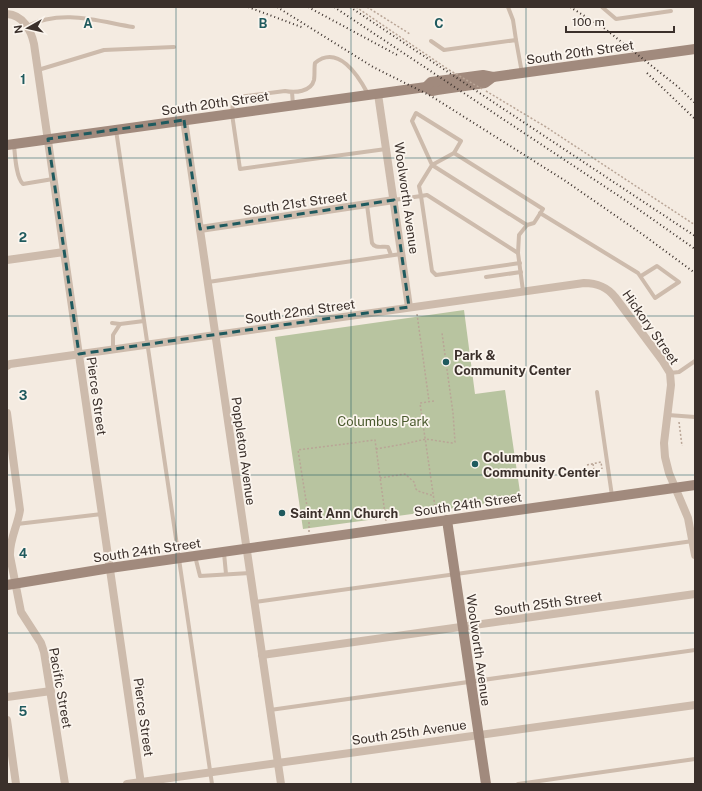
<svg xmlns="http://www.w3.org/2000/svg" width="702" height="791" font-family="'Public Sans',sans-serif">
  <rect width="100%" height="100%" fill="#f4ebe1"/>
  <path fill="#b8c4a0" d="M464,310L475,394L505,390L521,499L303,529L275,337Z"/>
  <g fill="none" stroke-linecap="round" stroke-linejoin="round">
    <g stroke="#b9a596" stroke-width="1.5" stroke-dasharray="2 2" stroke-linecap="butt">
      <path d="M356,7L449,70"/>
      <path d="M367,7L410,34"/>
      <path d="M486,91L546,127L695,225"/>
      <path d="M417,314L429,401"/>
      <path d="M434,401L420,403L436,514"/>
      <path d="M679,422L682,446"/>
      <path d="M376,449L404,444L426,439L452,443L455,442L453,413L442,333"/>
      <path d="M593,464L594,470"/>
      <path d="M587,465L601,462L602,469"/>
      <path d="M380,478L405,474L414,482L416,489L418,491L434,496"/>
      <path d="M309,532V519L298,450L375,440L386,521"/>
    </g>
    <g stroke="#cdbbac" stroke-width="4">
      <path d="M508,7L513,20L516,40"/>
      <path d="M602,7L616,19L671,11"/>
      <path d="M27,26C62,9 97,21 133,27"/>
      <path d="M431,41L444,50L516,40L522,73"/>
      <path d="M38,70L104,50L174,47"/>
      <path d="M292,92L293,105"/>
      <path d="M368,94C358,75 338,44 315,63C314,68 315,75 314,80C311,92 295,93 285,91L238,97L233,101L232,114L240,169L386,149"/>
      <path d="M116,130L212,784"/>
      <path d="M14,145C15,155 16,178 23,184L53,179"/>
      <path d="M454,153L543,209L534,223L527,225L519,235L518,253L523,291"/>
      <path d="M394,200L421,196L432,271L436,275L520,263"/>
      <path d="M367,205L372,243C375,249 382,246 388,247L391,255"/>
      <path d="M540,213L638,273L655,298L679,282L657,266L641,276"/>
      <path d="M518,253L427,195L421,196L419,186L432,165L454,153L461,141L416,113L412,121L432,165L527,225"/>
      <path d="M486,277L521,272"/>
      <path d="M208,282L401,254"/>
      <path d="M112,323L120,324"/>
      <path d="M113,349V335L120,324L144,321"/>
      <path d="M670,373L679,372L695,361"/>
      <path d="M597,392L612,496"/>
      <path d="M668,415L695,417"/>
      <path d="M17,524L102,514"/>
      <path d="M224,553L226,574"/>
      <path d="M195,556L200,576L250,573"/>
      <path d="M255,602L693,541"/>
      <path d="M270,710L695,650"/>
      <path d="M518,784L695,759"/>
    </g>
    <g stroke="#cdbbac" stroke-width="8">
      <path d="M7,14C23,15 31,30 34,44L141,784"/>
      <path d="M378,94L409,307"/>
      <path d="M184,120L281,784"/>
      <path d="M200,229L394,200"/>
      <path d="M7,260L64,252"/>
      <path d="M7,366L10,364L584,283C598,283 607,287 615,297L662,360L670,373L671,385L664,443L665,457L669,473L688,518L695,555"/>
      <path d="M7,413L20,510C18,525 9,540 10,556L21,612L41,643L44,652L65,784"/>
      <path d="M262,655L695,594"/>
      <path d="M7,697L51,691"/>
      <path d="M7,720L16,784"/>
      <path d="M127,784L695,705"/>
    </g>
    <g stroke="#a18a7d" stroke-width="10">
      <path d="M426,87L432,91L437,90L485,83L493,77"/>
      <path d="M7,145L426,87L431,82L483,75L493,77L695,49"/>
      <path d="M447,520L486,784"/>
      <path d="M7,585L110,568L695,485"/>
    </g>
    <g stroke="#3b302b" stroke-width="2" stroke-dasharray="1 3" stroke-linecap="butt">
      <path d="M248,7L304,28"/>
      <path d="M277,7L373,67L431,96L564,180L642,234L695,273"/>
      <path d="M308,7L399,56"/>
      <path d="M334,7L628,202L695,249"/>
      <path d="M350,7L695,236"/>
      <path d="M570,7L604,28L677,86L695,103"/>
      <path d="M647,73L695,119"/>
    </g>
    <path stroke="#b9a596" stroke-width="1.5" stroke-dasharray="2 2" stroke-linecap="butt" d="M449,70L482,89"/>
  </g>
  <path fill="none" stroke="#1f5a5e" stroke-width="3" stroke-dasharray="8 5" stroke-linejoin="round" d="M184,120L200,229L394,200L409,307L79,354L48,139Z"/>
  <path fill="none" stroke="#1f5a5e" stroke-width="1" stroke-opacity="0.55" d="M176,7V784M351,7V784M526,7V784M7,158H695M7,316H695M7,475H695M7,633H695"/>
  <g fill="#1f5a5e" stroke="#fbf5ee" stroke-width="1.5">
    <circle cx="446" cy="362" r="4"/>
    <circle cx="475" cy="464" r="4"/>
    <circle cx="282" cy="513" r="4"/>
  </g>
  <g text-anchor="middle" stroke-width="3.5" stroke-linejoin="round" paint-order="stroke">
    <g font-size="13" fill="#3b302b" stroke="#fbf5ee">
      <text transform="translate(580 52) rotate(-8)" y="5">South 20th Street</text>
      <text transform="translate(215 103) rotate(-8)" y="5">South 20th Street</text>
      <text transform="translate(407 198) rotate(82)" y="5">Woolworth Avenue</text>
      <text transform="translate(295 203) rotate(-8)" y="5">South 21st Street</text>
      <text transform="translate(300 311) rotate(-8)" y="5">South 22nd Street</text>
      <text transform="translate(651 327) rotate(55)" y="5">Hickory Street</text>
      <text transform="translate(97 396) rotate(82)" y="5">Pierce Street</text>
      <text transform="translate(244 451) rotate(82)" y="5">Poppleton Avenue</text>
      <text transform="translate(468 504) rotate(-8)" y="5">South 24th Street</text>
      <text transform="translate(147 550) rotate(-8)" y="5">South 24th Street</text>
      <text transform="translate(548 603) rotate(-8)" y="5">South 25th Street</text>
      <text transform="translate(479 650) rotate(82)" y="5">Woolworth Avenue</text>
      <text transform="translate(61 688) rotate(80)" y="5">Pacific Street</text>
      <text transform="translate(144 717) rotate(82)" y="5">Pierce Street</text>
      <text transform="translate(409 732) rotate(-8)" y="5">South 25th Avenue</text>
    </g>
    <g font-size="13" font-weight="bold" fill="#3b302b" stroke="#fbf5ee" text-anchor="start">
      <text x="454" y="360">Park &amp;<tspan x="454" dy="15">Community Center</tspan></text>
      <text x="483" y="462">Columbus<tspan x="483" dy="15">Community Center</tspan></text>
      <text x="290" y="518">Saint Ann Church</text>
    </g>
    <g font-size="13" fill="#4a5a2e" stroke="#fbf5ee">
      <text x="383" y="426">Columbus Park</text>
    </g>
  </g>
  <g font-size="13" text-anchor="middle" font-weight="bold" fill="#1f5a5e" stroke="#fbf5ee" stroke-width="3.5" stroke-linejoin="round" paint-order="stroke">
    <text x="88" y="28">A</text>
    <text x="263" y="28">B</text>
    <text x="439" y="28">C</text>
    <text x="23" y="84">1</text>
    <text x="23" y="242">2</text>
    <text x="23" y="400">3</text>
    <text x="23" y="558">4</text>
    <text x="23" y="716">5</text>
  </g>
  <rect width="702" height="791" fill="none" stroke="#3b302b" stroke-width="16"/>
  <g transform="translate(28 28) rotate(262)" stroke="#fbf5ee" stroke-width="3" paint-order="stroke">
  <path d="M0-3L7 15L0 10L-7 15Z" fill="#3b302b"/>
  <text y="-6" font-size="11" font-weight="bold" text-anchor="middle" fill="#3b302b">N</text>
  </g>
  <path d="M566 26v6h108v-6" fill="none" stroke="#3b302b" stroke-width="2"/>
  <text x="572" y="26" font-size="12" fill="#3b302b" stroke="#fbf5ee" stroke-width="3" paint-order="stroke">100 m</text>
</svg>
